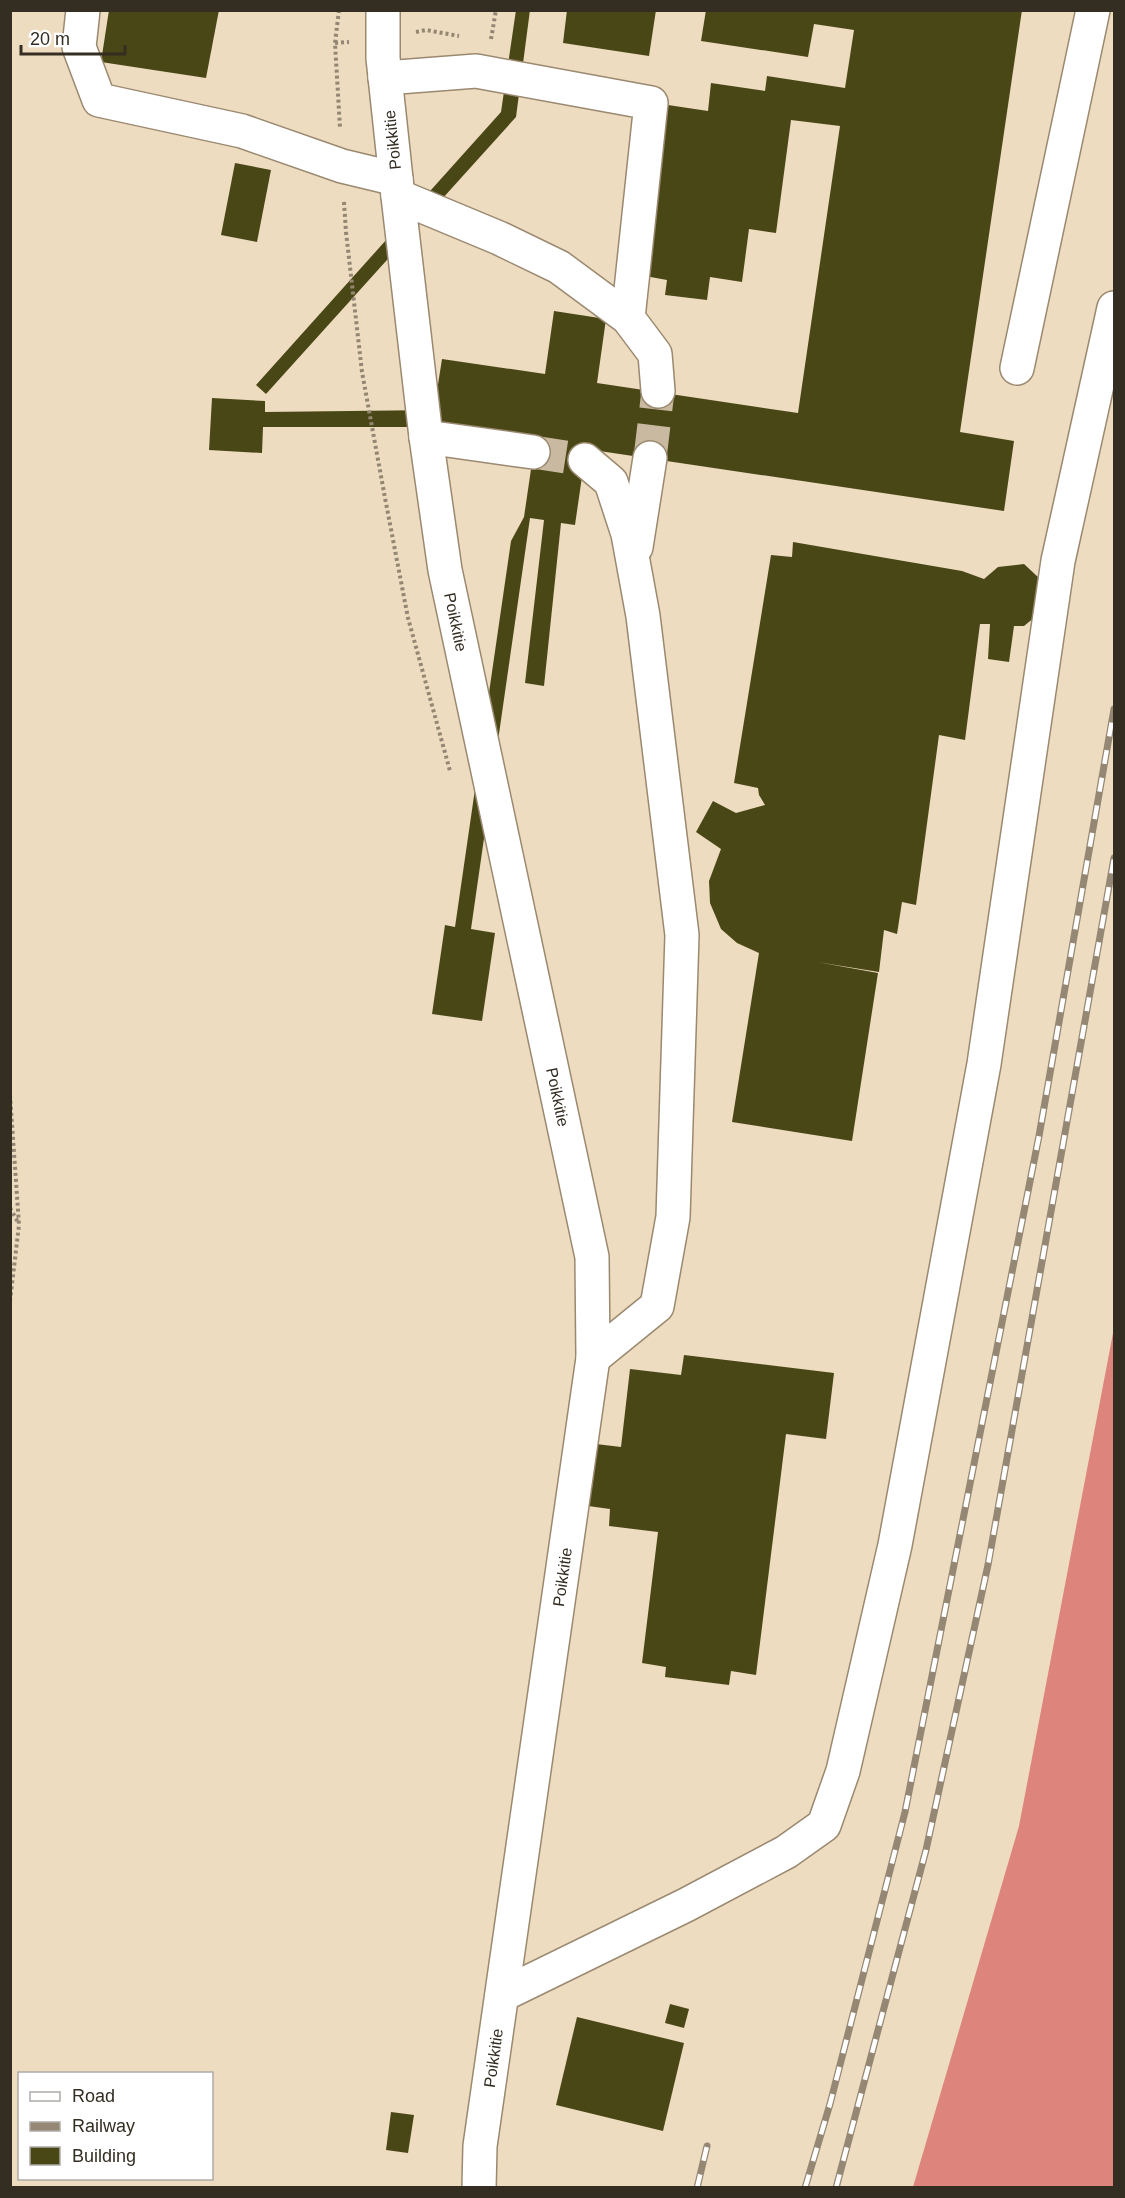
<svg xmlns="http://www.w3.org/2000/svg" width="1125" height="2198" font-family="Helvetica,sans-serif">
  <rect width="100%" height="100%" fill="#eedcc0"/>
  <path fill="#dd847c" d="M1114,1328V2187H913L1019,1826Z"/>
  <g fill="#4a4717">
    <path d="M109,10H219L206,78L101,62Z"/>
    <path d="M516,10H530L516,117L266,394L256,385L501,112Z"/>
    <path d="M567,10H656L649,56L563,43Z"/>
    <path d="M706,10H1022L960,432L1014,441L1004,511L586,449L575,525L561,523L544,686L525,683L544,520L530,518L471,929L495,933L482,1021L432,1014L445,925L455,927L511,541L524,517L535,442L432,427H263L262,453L209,450L212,398L265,401V412L434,410L442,359L545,374L554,311L606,319L597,383L798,413L840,126L791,120L776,233L749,229L742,282L710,277L707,300L665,295L667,280L645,276L668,105L708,111L711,83L765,91L767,76L845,88L854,30L814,24L808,57L701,41Z"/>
    <path d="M235,163L271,170L257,242L221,235Z"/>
    <path d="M793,542L962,571L984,579L998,567L1024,564L1039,578L1042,597L1035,617L1024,626H1014L1009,662L988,659L990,624H980L965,740L939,735L916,905L902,902L897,934L884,930L879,972L817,962L878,973L852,1141L732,1122L759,953L737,943L721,929L710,903L709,881L721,849L696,832L713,801L736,813L765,805L759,795L758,788L734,783L771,555L792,557Z"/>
    <path d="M684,1355L834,1373L826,1439L786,1434L756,1675L731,1671L729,1685L665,1677L666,1667L642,1663L658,1532L609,1526L610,1509L588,1506L596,1444L621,1447L630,1369L681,1375Z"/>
    <path d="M670,2004L689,2009L684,2028L665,2023Z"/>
    <path d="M577,2017L684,2043L663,2131L556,2105Z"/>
    <path d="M391,2112L414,2115L408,2153L386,2150Z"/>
  </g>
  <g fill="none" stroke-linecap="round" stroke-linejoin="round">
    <g stroke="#c9b9a0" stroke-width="33" stroke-dasharray="33 16" stroke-linecap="butt">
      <path d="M533,452L585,460"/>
      <path d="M650,458L658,391"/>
    </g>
    <g stroke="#9a8970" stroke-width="36">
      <g id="minor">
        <path d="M83,10L79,47L99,100L242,131L342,166L396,179"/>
        <path d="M383,10V58L396,179L426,437L445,570L592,1257L593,1358L480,2146L479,2188"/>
        <path d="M385,78L476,71L651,103L628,318"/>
        <path d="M398,196L499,238L559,267L628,318L655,354L658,391"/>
        <path d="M1017,368L1093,10"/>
        <path d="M426,437L533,452"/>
        <path d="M585,460L611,482L628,534L643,616L682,935L673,1217L657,1306L593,1358"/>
        <path d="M636,547L650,458"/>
        <path d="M502,1995L686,1905L786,1852L824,1825L843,1771L895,1545L984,1064L1058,561L1114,308"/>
      </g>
    </g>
    <g stroke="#938673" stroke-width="4" stroke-dasharray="3 3" stroke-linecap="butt">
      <path d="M339,10L335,43L340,128"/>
      <path d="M416,32L426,30L459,36"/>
      <path d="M491,39L496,10"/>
      <path d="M335,43L349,42"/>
      <path d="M344,202L346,232L362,372L385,498L408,618L450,771"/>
      <path d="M10,1095L19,1225L10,1301"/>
      <path d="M10,1208L18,1222"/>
    </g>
    <use href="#minor" stroke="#fff" stroke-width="33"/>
    <g stroke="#948774" stroke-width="7">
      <g id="rail">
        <path d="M697,2188L707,2146"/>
        <path d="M805,2188L830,2104L905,1812L1039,1136L1114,709"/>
        <path d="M836,2188L926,1850L988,1565L1114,858"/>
      </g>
    </g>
    <use href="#rail" stroke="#fff" stroke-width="4.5" stroke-dasharray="14" stroke-linecap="butt"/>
  </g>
  <g text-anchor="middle" stroke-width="6" stroke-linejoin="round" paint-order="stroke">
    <g font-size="16" fill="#342d22" stroke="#fff">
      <text transform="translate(392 140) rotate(-96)" y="6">Poikkitie</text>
      <text transform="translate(456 622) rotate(78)" y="6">Poikkitie</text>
      <text transform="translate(558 1097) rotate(78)" y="6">Poikkitie</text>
      <text transform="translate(562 1577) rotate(-82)" y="6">Poikkitie</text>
      <text transform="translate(493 2058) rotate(-82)" y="6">Poikkitie</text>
    </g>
  </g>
  <rect width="1125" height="2198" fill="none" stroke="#342d22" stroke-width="24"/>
  <rect x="18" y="2072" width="195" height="108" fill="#ffffff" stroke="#aeaba7" stroke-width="1.5"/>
  <rect x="30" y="2092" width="30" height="9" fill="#ffffff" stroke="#aeaba7" stroke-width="1.5"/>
  <text x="72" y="2102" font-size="18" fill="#342d22">Road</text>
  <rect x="30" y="2122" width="30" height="9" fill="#948774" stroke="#aeaba7" stroke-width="1.5"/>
  <text x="72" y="2132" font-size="18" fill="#342d22">Railway</text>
  <rect x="30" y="2147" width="30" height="18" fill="#4a4717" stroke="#aeaba7" stroke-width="1.5"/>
  <text x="72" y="2162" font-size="18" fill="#342d22">Building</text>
  <path d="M21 45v9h104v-9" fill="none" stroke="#342d22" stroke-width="3"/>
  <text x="30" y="45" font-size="18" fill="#342d22" stroke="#ffffff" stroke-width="4.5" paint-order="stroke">20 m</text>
</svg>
